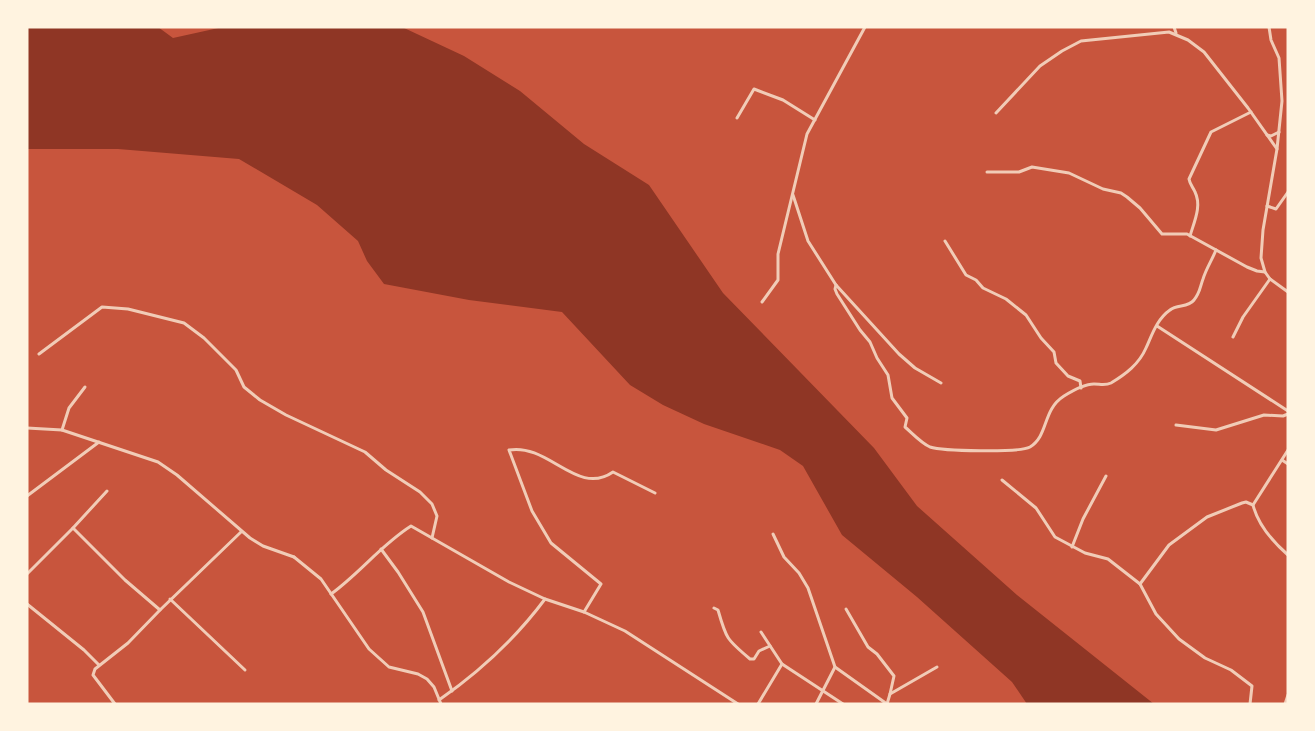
<svg xmlns="http://www.w3.org/2000/svg" width="1315" height="731" font-family="Montserrat,sans-serif">
  <rect width="100%" height="100%" fill="#c8553d"/>
  <path fill="#8f3625" d="M27,27H158L173,38L223,27H402L464,56L520,91L584,144L649,185L723,293L874,448L917,506L1017,595L1154,704H1027L1012,682L917,597L842,535L803,466L780,450L704,424L663,405L630,385L562,312L469,300L384,284L367,261L358,241L317,205L239,159L118,149H27Z"/>
  <g fill="none" stroke-linecap="round" stroke-linejoin="round">
    <g stroke="#f1ccb7" stroke-width="3">
      <path d="M1174,27L1176,33"/>
      <path d="M996,113L1040,66L1062,51L1081,41L1169,32L1188,40L1204,52L1248,108L1277,149"/>
      <path d="M737,118L754,89L783,100L815,120"/>
      <path d="M987,172H1019L1032,167L1069,173L1103,189L1121,193L1127,197L1140,208L1162,234H1187L1247,267L1257,271L1265,272"/>
      <path d="M793,195L808,241L836,285L899,354L915,368L941,383"/>
      <path d="M1267,206L1276,209L1288,192"/>
      <path d="M1190,236C1194,222 1202,206 1195,192C1193,187 1190,185 1189,179L1211,132L1251,112"/>
      <path d="M945,241L966,275L976,280L983,288L1006,299L1026,315L1041,338L1054,352L1056,363L1068,376L1080,381L1081,388"/>
      <path d="M836,285L835,289L837,294L860,330L870,342L877,358L888,375L892,398L907,418L905,427C912,433 921,443 930,447C942,451 1019,453 1030,447C1049,435 1042,410 1064,396C1072,391 1085,384 1094,384C1100,384 1105,386 1111,383C1126,374 1139,364 1146,348C1152,335 1157,319 1170,310C1177,304 1188,308 1194,300C1200,293 1200,287 1203,279C1206,269 1212,260 1216,250"/>
      <path d="M762,302L778,280V254L807,134L865,27"/>
      <path d="M1157,326L1288,411"/>
      <path d="M1233,337L1243,317L1270,279"/>
      <path d="M39,354L102,307L128,309L184,323L204,338L236,370L244,387L260,400L286,415L365,452L386,470L420,492L432,504L437,516L432,538"/>
      <path d="M1176,425L1216,430L1264,415L1283,416L1288,414"/>
      <path d="M62,430L69,408L85,387"/>
      <path d="M1288,450L1253,505C1258,525 1272,541 1288,555"/>
      <path d="M1282,460L1288,464"/>
      <path d="M1002,480L1036,508L1055,537L1085,553L1108,559L1140,584"/>
      <path d="M27,496L99,442"/>
      <path d="M73,528L107,491"/>
      <path d="M773,534L784,557L799,573L808,588L835,667L887,704"/>
      <path d="M1072,547L1083,519L1106,476"/>
      <path d="M381,549L398,572L423,612L452,691"/>
      <path d="M294,557L321,579L369,649L389,667L418,674L427,679L434,687L441,704"/>
      <path d="M27,574L73,528L125,580L160,610L241,532"/>
      <path d="M170,599L245,670"/>
      <path d="M27,604L84,650L99,665"/>
      <path d="M714,608L718,610C726,638 726,639 750,659H754L759,651L770,646"/>
      <path d="M846,609L868,647L877,654L894,676L890,694"/>
      <path d="M584,612L601,584L551,543L532,511L509,450C549,443 577,497 613,472L655,493"/>
      <path d="M761,632L782,664L843,704"/>
      <path d="M439,700C479,672 516,638 545,599"/>
      <path d="M115,704L93,675L95,669L128,643L160,610"/>
      <path d="M758,704L782,664"/>
      <path d="M816,704L835,667"/>
      <path d="M887,704L890,694L937,667"/>
      <path d="M1250,704L1252,686L1231,670L1205,658L1179,639L1156,614L1140,584L1169,545L1207,517L1242,503L1246,502L1253,505"/>
      <path d="M1285,704L1288,695"/>
    </g>
    <g stroke="#f1ccb7" stroke-width="3">
      <path d="M1269,27L1271,40L1279,58L1282,101L1277,149L1263,230L1261,258L1265,272L1270,279L1288,292"/>
      <path d="M1267,135L1271,136L1279,132"/>
      <path d="M27,428L62,430L158,462L177,475L250,538L263,546L294,557"/>
      <path d="M331,594C360,573 381,545 411,526L509,582L545,599L584,612L625,631L738,704"/>
    </g>
  </g>
  <rect width="1315" height="731" fill="none" stroke="#fff3e0" stroke-width="57"/>
</svg>
